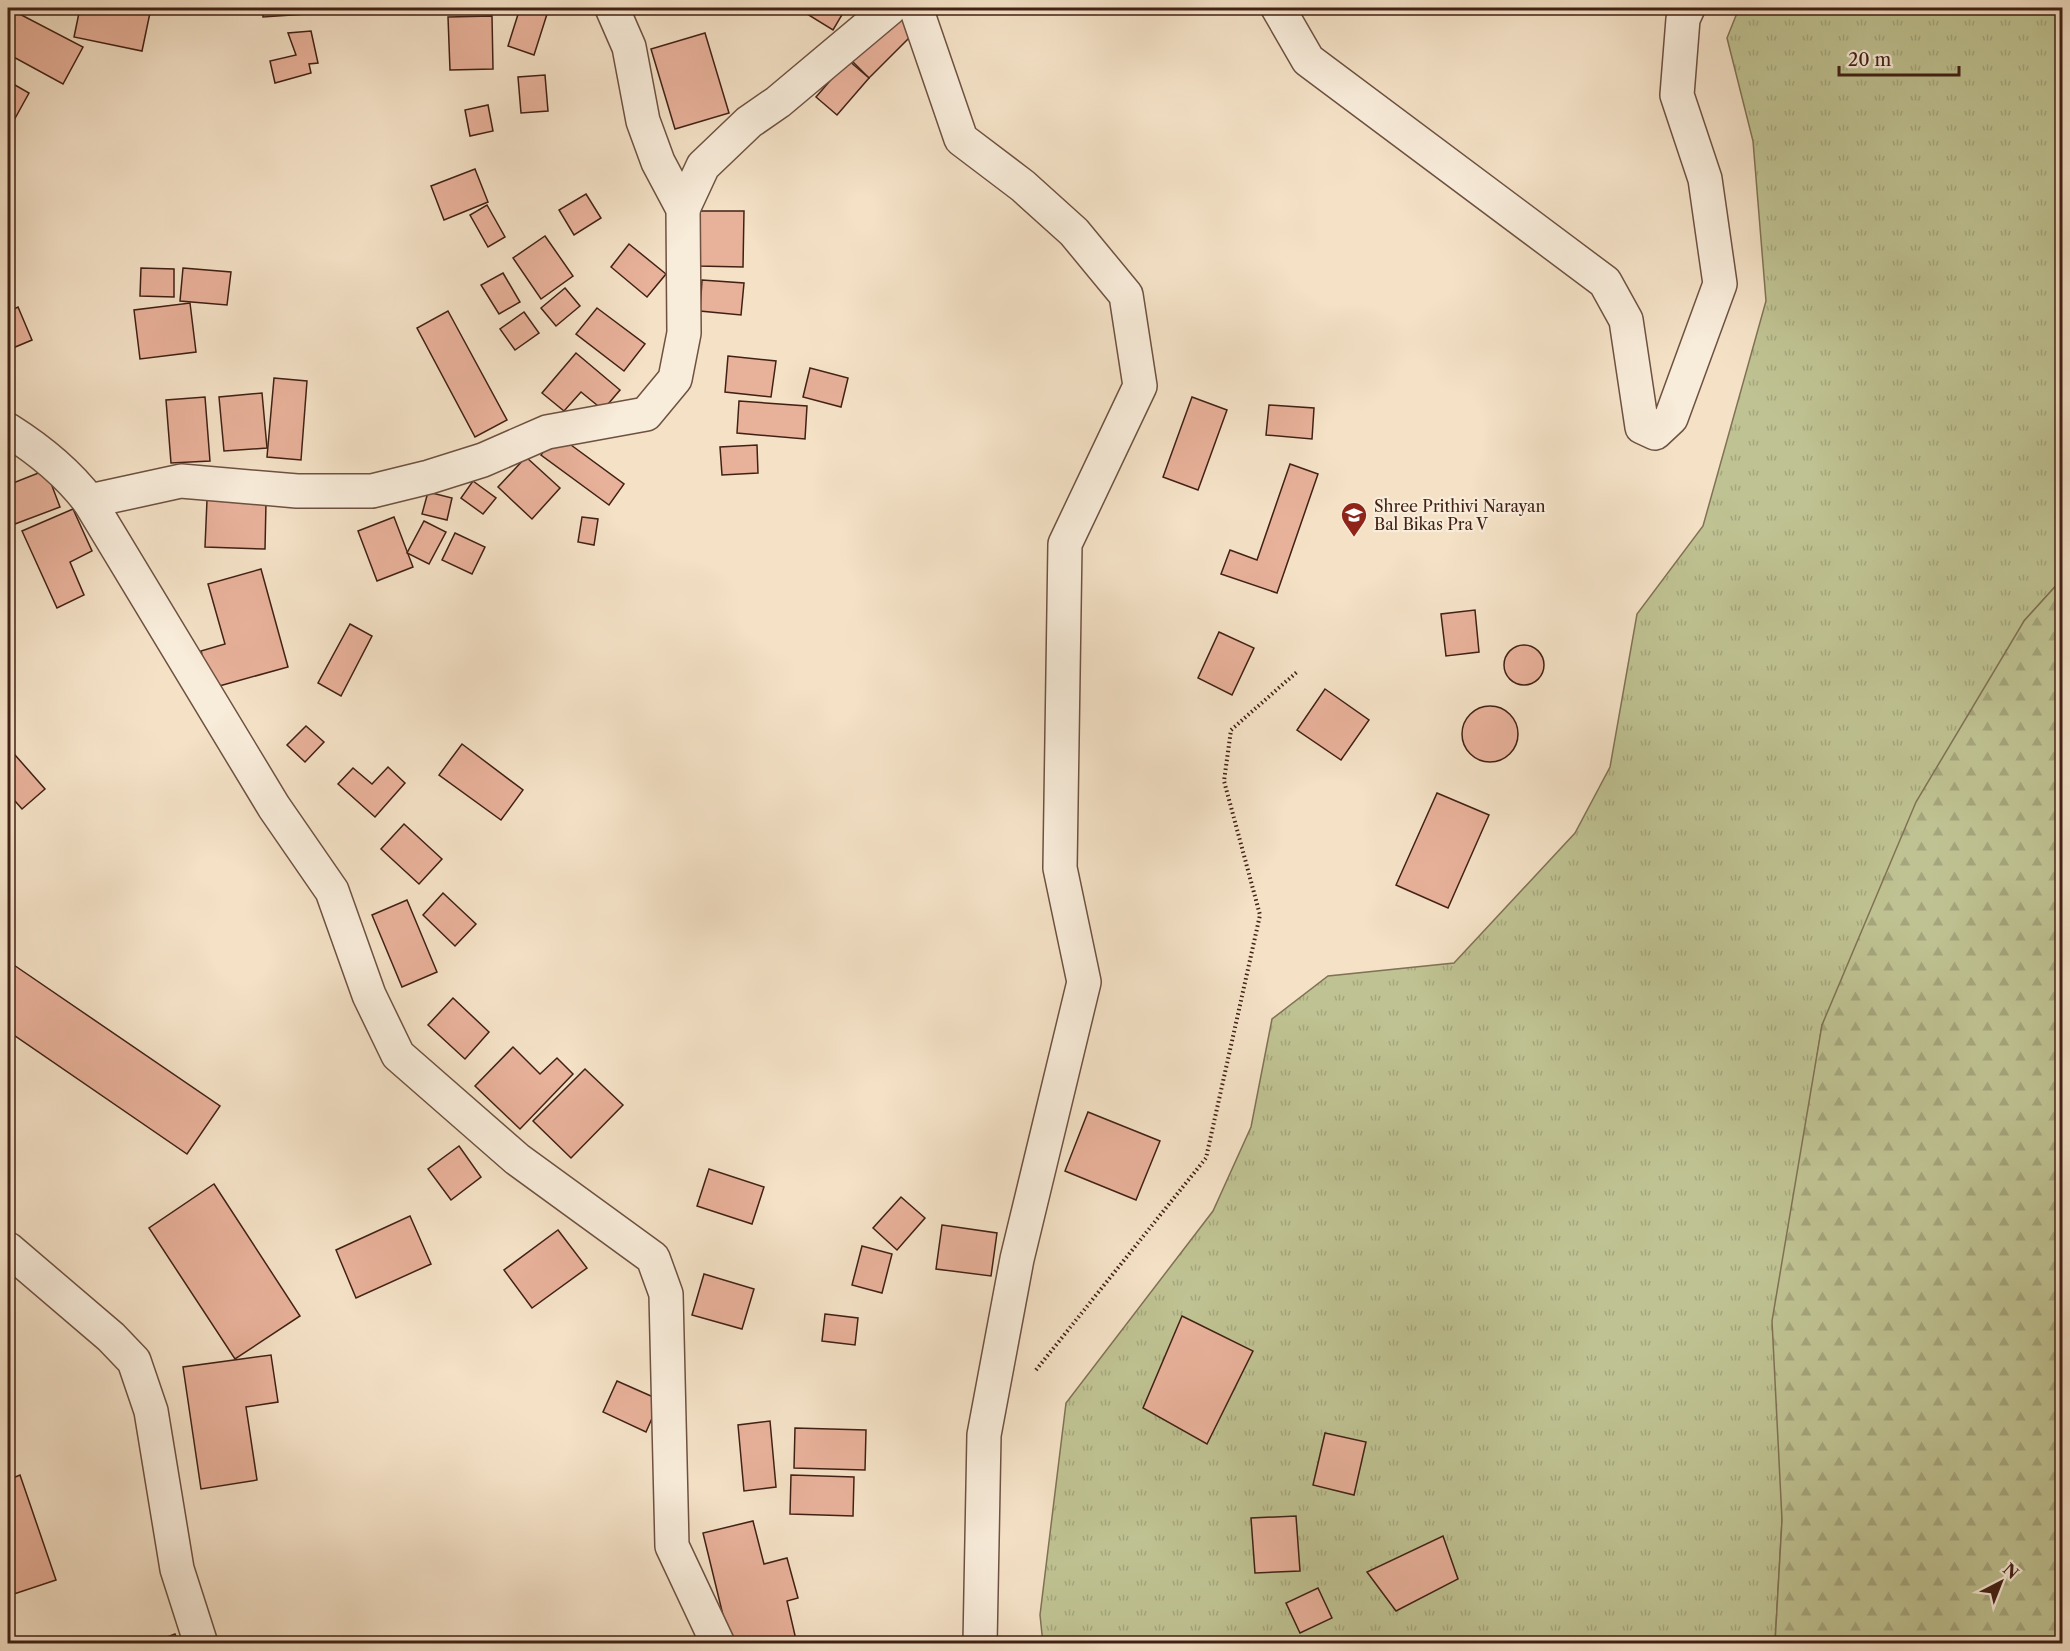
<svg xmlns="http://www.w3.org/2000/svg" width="2070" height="1651" font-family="'Libre Caslon Text',serif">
  <defs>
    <pattern id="grass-tufts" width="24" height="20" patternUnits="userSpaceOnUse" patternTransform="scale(1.5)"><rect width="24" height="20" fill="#bfc292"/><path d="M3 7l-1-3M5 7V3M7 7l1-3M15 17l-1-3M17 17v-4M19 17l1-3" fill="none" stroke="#a5a67d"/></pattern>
    <pattern id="forest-firs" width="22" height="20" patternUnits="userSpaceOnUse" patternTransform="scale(1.5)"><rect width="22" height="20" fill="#bfc292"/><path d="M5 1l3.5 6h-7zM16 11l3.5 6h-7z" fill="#a5a67d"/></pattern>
  </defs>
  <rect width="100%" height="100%" fill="#f4e1c6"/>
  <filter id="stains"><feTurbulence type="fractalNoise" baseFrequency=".00333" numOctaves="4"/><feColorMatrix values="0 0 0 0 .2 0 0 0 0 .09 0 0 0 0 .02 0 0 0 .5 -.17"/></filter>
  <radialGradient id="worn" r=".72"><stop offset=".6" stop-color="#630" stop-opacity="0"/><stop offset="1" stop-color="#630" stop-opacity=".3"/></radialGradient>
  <path fill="url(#grass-tufts)" stroke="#807254" stroke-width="1.5" d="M1739,8H2062V579L2024,621L1822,1025L1804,1139L1775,1643L1043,1644L1040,1615L1066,1403L1213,1211L1251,1127L1272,1019L1328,976L1454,963L1575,833L1610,767L1637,614L1703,526L1766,301L1753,141L1727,38Z"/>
  <path fill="url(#forest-firs)" stroke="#807254" stroke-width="1.5" d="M2062,579V1643H1775L1782,1520L1772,1321L1822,1025L1916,802L2024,621Z"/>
  <g fill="#e8b19a" stroke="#412115" stroke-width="1.5">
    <path d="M8,8L83,47L63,84L8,54Z"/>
    <path d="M80,8H151L142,51L74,37Z"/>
    <path d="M262,8H306V14L263,17Z"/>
    <path d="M520,8H538L548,11L534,55L508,46Z"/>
    <path d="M810,8H846L833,30L807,14Z"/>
    <path d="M898,9L918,29L869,78L849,58Z"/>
    <path d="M492,16L493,69L450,70L448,17Z"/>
    <path d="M311,31L318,63L309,64L311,73L275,83L270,61L296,55L288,33Z"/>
    <path d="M705,33L729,113L675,129L651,49Z"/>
    <path d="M848,60L869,78L837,115L816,97Z"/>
    <path d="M545,75L548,111L521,113L518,77Z"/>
    <path d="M8,81L29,93L8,131Z"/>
    <path d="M488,105L493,131L470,136L465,110Z"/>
    <path d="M475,169L488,202L444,220L431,186Z"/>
    <path d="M586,194L601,218L574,235L559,210Z"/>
    <path d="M487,205L505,237L488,247L470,215Z"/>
    <path d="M699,211H744L743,267L698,266Z"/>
    <path d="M545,236L573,276L541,299L513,258Z"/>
    <path d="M629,244L666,274L647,297L611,267Z"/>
    <path d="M141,268L174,269V297L140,296Z"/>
    <path d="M183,268L231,272L227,305L180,301Z"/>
    <path d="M503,273L520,302L499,314L481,285Z"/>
    <path d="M702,280L744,283L741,315L700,311Z"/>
    <path d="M565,288L580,306L556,326L541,308Z"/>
    <path d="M190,303L196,352L140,359L134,310Z"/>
    <path d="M18,307L32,340L8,350V312Z"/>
    <path d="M597,308L645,344L624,371L576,334Z"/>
    <path d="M448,311L507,420L475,437L417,328Z"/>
    <path d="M524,312L539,333L515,350L500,329Z"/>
    <path d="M576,353L620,390L603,410L581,392L564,411L542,393Z"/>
    <path d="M728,356L776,361L771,397L725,392Z"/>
    <path d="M810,368L848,378L841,407L803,397Z"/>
    <path d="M274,378L307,381L301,460L267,457Z"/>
    <path d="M262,393L267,448L224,451L219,397Z"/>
    <path d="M205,397L210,461L171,463L166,400Z"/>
    <path d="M1192,397L1227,410L1198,490L1163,477Z"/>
    <path d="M739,401L807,406L805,439L737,433Z"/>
    <path d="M1269,405L1314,408L1312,439L1266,435Z"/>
    <path d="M556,434L624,484L609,505L541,455Z"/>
    <path d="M757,445L758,473L722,475L720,447Z"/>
    <path d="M526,457L560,488L532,519L498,487Z"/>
    <path d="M1290,464L1318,474L1277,593L1221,574L1230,550L1257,560Z"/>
    <path d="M46,470L60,507L15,524L8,506V485Z"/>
    <path d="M473,481L496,498L483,514L461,498Z"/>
    <path d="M428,492L452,498L447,520L422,514Z"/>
    <path d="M207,500L266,502L265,549L205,547Z"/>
    <path d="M73,509L92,551L70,562L84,595L57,608L22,531Z"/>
    <path d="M394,517L413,567L377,581L358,531Z"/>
    <path d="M582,517L598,519L594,545L578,542Z"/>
    <path d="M424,521L446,532L429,564L407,553Z"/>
    <path d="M455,533L485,547L472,574L442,560Z"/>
    <path d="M261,569L288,667L212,688L201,651L225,644L208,584Z"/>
    <path d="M1475,610L1479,652L1446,656L1441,614Z"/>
    <path d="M350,624L372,636L341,696L318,683Z"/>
    <path d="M1219,632L1254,648L1232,695L1198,678Z"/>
    <circle cx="1524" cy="665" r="20"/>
    <path d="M1325,689L1369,720L1341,760L1297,730Z"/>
    <circle cx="1490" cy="734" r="28"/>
    <path d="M306,726L324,742L305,762L287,745Z"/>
    <path d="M462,744L523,790L501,820L439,775Z"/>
    <path d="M8,747L45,789L22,809L8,793Z"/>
    <path d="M388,767L405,783L375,817L338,784L353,768L372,784Z"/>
    <path d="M1437,793L1489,815L1448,908L1396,885Z"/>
    <path d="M404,824L442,859L419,884L381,849Z"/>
    <path d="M443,893L476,924L455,946L423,915Z"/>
    <path d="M407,900L437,972L402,987L372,915Z"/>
    <path d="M8,961L220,1106L187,1154L8,1031Z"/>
    <path d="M453,998L489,1032L465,1059L428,1025Z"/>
    <path d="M513,1047L540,1074L557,1058L573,1074L520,1129L475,1086Z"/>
    <path d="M585,1069L623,1105L571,1158L533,1121Z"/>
    <path d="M1088,1112L1160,1141L1136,1200L1065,1171Z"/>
    <path d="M459,1146L481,1177L451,1200L428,1169Z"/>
    <path d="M709,1169L764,1187L752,1224L697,1206Z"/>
    <path d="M214,1184L300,1316L235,1359L149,1228Z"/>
    <path d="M901,1197L925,1218L897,1250L873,1228Z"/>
    <path d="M410,1216L431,1264L356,1298L336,1250Z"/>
    <path d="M942,1225L997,1233L991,1276L936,1269Z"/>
    <path d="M558,1230L587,1268L532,1308L504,1270Z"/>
    <path d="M862,1246L892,1254L882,1293L852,1285Z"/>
    <path d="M704,1274L754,1289L742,1329L692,1315Z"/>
    <path d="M825,1314L858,1318L855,1345L822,1341Z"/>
    <path d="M1182,1316L1253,1351L1207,1444L1143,1408Z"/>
    <path d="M271,1355L278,1402L246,1407L257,1480L201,1489L183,1367Z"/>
    <path d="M617,1381L660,1400L646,1432L603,1412Z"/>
    <path d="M770,1421L776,1487L744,1491L738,1425Z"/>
    <path d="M795,1428L866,1430L865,1470L794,1468Z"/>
    <path d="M1325,1433L1366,1442L1354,1495L1313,1485Z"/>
    <path d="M20,1475L56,1580L8,1596V1480Z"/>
    <path d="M791,1475L854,1477L853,1516L790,1514Z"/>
    <path d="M1296,1516L1300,1571L1255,1573L1251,1518Z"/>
    <path d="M753,1521L764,1564L787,1558L798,1598L787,1601L797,1644H730L703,1533Z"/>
    <path d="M1443,1536L1458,1579L1396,1611L1367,1572Z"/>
    <path d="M1318,1588L1332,1618L1300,1633L1286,1603Z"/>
    <path d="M175,1634L179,1644H149Z"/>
  </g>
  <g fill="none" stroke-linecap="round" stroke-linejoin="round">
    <g stroke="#6e5141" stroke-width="36">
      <g id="street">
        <path d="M916,8L961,139L1023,186L1074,232L1126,295L1140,386L1065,544L1060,868L1084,982L1017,1259L984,1435L980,1644"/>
        <path d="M1278,8L1308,60L1605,282L1626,320L1642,427L1655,433L1671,418L1720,284L1705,179L1677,95L1683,19L1688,8"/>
        <path d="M683,209L703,166L749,122L778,102L890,8"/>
        <path d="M8,430C38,449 67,472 89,501L274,807L332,891L369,995L398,1055L517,1159L653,1258L666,1294L672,1546L718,1644"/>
        <path d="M89,501L181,481L297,491H372L429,477L483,460L547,432L646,414L675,379L684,333L683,209L658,162L643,121L629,47L612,8"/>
        <path d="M8,1249L111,1337L134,1361L151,1411L177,1569L201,1644"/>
      </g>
    </g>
    <path stroke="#412115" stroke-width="4" stroke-dasharray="1.5 3" stroke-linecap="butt" d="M1036,1370L1206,1158L1260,915L1224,781L1231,730L1298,671"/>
    <use href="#street" stroke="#f8ecda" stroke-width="33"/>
  </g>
  <defs>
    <g id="school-pin" transform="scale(1.35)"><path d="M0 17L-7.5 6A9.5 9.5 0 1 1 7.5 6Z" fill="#8f2418" stroke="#f8ecda"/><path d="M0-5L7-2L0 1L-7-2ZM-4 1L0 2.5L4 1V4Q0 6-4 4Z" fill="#fff"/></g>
  </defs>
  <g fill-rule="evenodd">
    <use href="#school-pin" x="1354" y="515"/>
  </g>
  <g text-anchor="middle" stroke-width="4.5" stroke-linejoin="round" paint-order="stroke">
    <g font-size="16" fill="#412115" stroke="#f8ecda" text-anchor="start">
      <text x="1374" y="512">Shree Prithivi Narayan<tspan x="1374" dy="18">Bal Bikas Pra V</tspan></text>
    </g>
  </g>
  <rect width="2070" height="1651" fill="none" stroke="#f4e1c6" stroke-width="30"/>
  <rect x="9" y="9" width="2052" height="1633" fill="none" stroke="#412115" stroke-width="3"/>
  <rect x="15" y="15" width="2040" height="1621" fill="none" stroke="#412115" stroke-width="1.5"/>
  <g transform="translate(2001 1582) rotate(42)" stroke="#f8ecda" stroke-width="4.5" paint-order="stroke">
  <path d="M0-4.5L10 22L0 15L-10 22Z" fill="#412115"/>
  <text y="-9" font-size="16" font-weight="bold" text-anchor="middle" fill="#412115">N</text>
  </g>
  <path d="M1839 66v9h120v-9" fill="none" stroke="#412115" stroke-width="3"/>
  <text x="1848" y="66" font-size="18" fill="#412115" stroke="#f8ecda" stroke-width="4.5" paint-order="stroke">20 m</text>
  <rect width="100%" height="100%" filter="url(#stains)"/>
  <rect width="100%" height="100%" fill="url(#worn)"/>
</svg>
